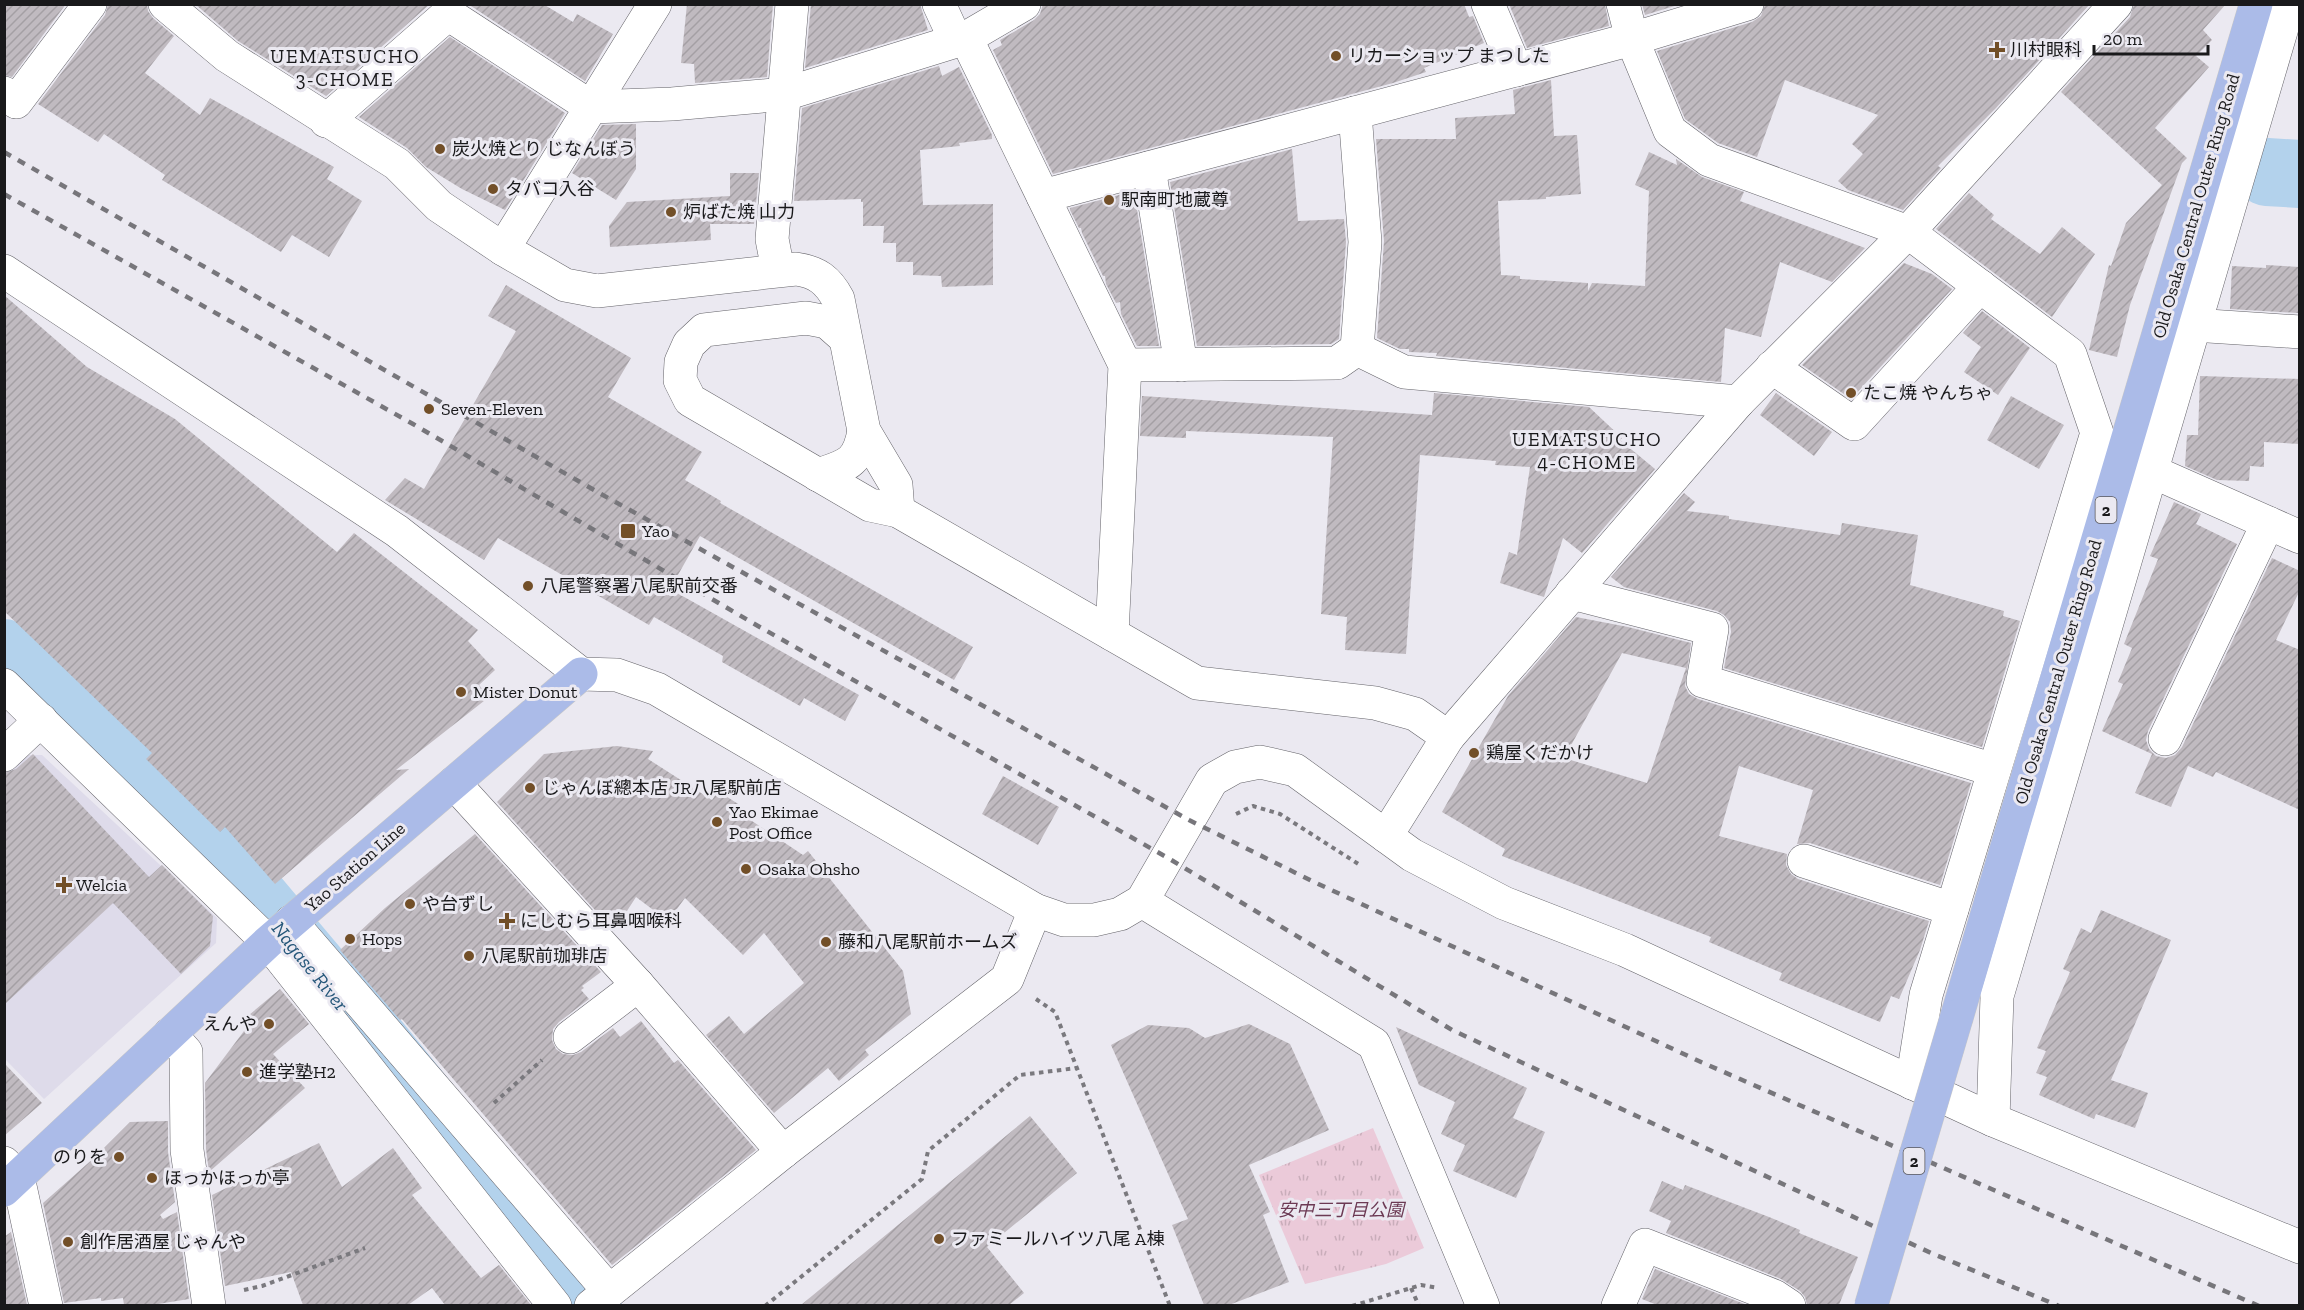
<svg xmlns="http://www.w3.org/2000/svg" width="2304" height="1310" font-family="'Zilla Slab','Noto Sans JP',serif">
  <defs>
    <pattern id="park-tufts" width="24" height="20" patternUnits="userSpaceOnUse" patternTransform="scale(1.5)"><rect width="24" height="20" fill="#ebcad9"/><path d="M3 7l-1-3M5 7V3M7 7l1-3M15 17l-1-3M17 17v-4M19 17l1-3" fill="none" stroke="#c9adba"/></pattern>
    <pattern id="building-hatch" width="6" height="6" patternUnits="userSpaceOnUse" patternTransform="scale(1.5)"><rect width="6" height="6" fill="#c0bac0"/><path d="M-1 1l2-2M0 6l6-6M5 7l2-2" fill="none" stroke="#a49fa4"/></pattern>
  </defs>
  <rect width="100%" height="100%" fill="#ebe9f1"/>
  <path fill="#dedbea" d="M23,755H42L217,918L216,943L44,1099L5,1059V773Z"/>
  <path fill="url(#park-tufts)" d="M1373,1128L1424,1248L1386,1264L1305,1284L1259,1175Z"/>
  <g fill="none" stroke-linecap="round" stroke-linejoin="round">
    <g stroke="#b3d2ec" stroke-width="68">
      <path d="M2267,172L2300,174"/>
      <path d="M4,653L243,885L366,1031L588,1306"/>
    </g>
  </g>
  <g fill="url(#building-hatch)" fill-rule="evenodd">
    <path d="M57,4H66L12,77L4,75V5Z"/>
    <path d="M108,4H147L148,11L153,18L174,36L145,73L200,115L210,98L334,167L327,179L362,201L329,257L292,235L281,252L162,180L165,175L104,134L98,142L38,104L105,15Z"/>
    <path d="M195,4H430L326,96L238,41Z"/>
    <path d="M468,4H543L573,22L577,14L613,34L585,81Z"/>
    <path d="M687,4H773L767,77L695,83L694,64L681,63Z"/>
    <path d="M811,4H920L928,30L805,68Z"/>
    <path d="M1043,4H1464L1469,17L1473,16L1484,43L1424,68L1426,72L1393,83L1053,174L993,50L1002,45L1000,40L1034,20L1040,14Z"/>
    <path d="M1509,4H1605L1609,26L1527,48Z"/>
    <path d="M1642,4H1681L1645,15Z"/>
    <path d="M1765,4H2090L1996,108L1938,166L1941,168L1903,210L1848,190L1838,181L1863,154L1852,144L1878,115L1785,80L1757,157L1718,143L1685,119L1657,51L1752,22L1761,16Z"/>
    <path d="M2134,4H2226L2203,30L2212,40L2196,56L2209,67L2155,128L2187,158L2182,163L2130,305L2117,357L2089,350L2109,265L2111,266L2126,223L2162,185L2061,92L2130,17Z"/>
    <path d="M450,37L565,113L505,210L462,189L426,167L407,148L359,117Z"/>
    <path d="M939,66L942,76L959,67L992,135V139L959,143L960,146L920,150L923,205L993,204V285L942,287L941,276L913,275V262H896V243H883L884,226H863V202H861V199L794,201L802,108Z"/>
    <path d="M1551,80L1554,136L1577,135L1581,194L1546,197V199L1498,201L1501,275L1520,276V279L1588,283V291L1592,283L1645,286L1649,191L1635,185L1649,152L1677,165L1676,159L1702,177L1744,192L1740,201L1865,248L1832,282L1780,262L1761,337L1725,328L1721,382L1436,356L1437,353L1409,352V349H1400L1377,338L1384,241L1376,139H1456L1455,118L1515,114L1513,90Z"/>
    <path d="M636,124V169L616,200L572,173L602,125Z"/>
    <path d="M1292,149L1298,221L1344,219L1346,242L1339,339L1331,344L1197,346L1170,182Z"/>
    <path d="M730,173H759L754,224H710L711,240L610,247L609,226L627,202L730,196Z"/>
    <path d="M1134,191L1159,346H1137L1121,314L1120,302L1116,303L1106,284L1105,276H1103L1082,233L1081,228H1079L1070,210V208Z"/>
    <path d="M1969,193L1994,215L1991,219L2040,254L2062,227L2095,254L2052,317L1936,229Z"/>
    <path d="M1904,263L1932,274L1952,289L1851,399L1802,365Z"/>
    <path d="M2266,265L2300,267L2298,313L2230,309L2232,266L2266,268Z"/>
    <path d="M506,285L631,358L608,397L702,452L685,480L721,501L720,503L973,647L954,680L700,536L670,589L859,695L845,721L804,698L800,706L722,662L723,656L654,617L649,625L498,538L484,560L385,500L405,478L424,489L516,331L488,316Z"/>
    <path d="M4,295L87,367L175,419L337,552L354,533L478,630L468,641L495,670L479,685L489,697L396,770L409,769L275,884L225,827L220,832L146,759L152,753L4,611Z"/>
    <path d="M1982,311L2030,348L1998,395L1964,372L1981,347L1963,333Z"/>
    <path d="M2200,376L2300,379V444L2264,442V467L2250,466L2249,481L2217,480L2185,466L2187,435H2198Z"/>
    <path d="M1434,393L1589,407L1622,438L1620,440L1655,469L1582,553L1563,538L1544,597L1500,583L1509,552L1517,555L1530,467L1495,465L1496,461L1420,455L1406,654L1345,650L1347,617L1321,614L1333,437L1186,431V438L1140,436L1142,396L1432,415Z"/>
    <path d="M1776,393L1832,432L1814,456L1760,415Z"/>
    <path d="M2011,396L2064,425L2039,469L1987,440Z"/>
    <path d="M1684,493L1695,502L1687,511L1729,516V519L1840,535L1842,523L1918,535L1910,585L2004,611L2003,616L2020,621L1982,747L1724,668L1731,632L1730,622L1724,615L1717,611L1624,587L1611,577Z"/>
    <path d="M2174,502L2201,514L2196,524L2237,544L2148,731L2146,740L2149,749L2156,756L2166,758L2175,755L2182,747L2272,558L2300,571V590L2276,640L2300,650V810L2216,772L2213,777L2188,766L2171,807L2135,793L2152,754L2102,731L2123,684L2118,682L2132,648L2124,644L2158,559L2150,556Z"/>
    <path d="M1576,617L1628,627L1691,643L1685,686L1689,694L1698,699L1971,783L1940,885L1810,843L1797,844L1813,790L1739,766L1719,836L1787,854L1786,865L1791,874L1798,879L1929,921L1920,950L1899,999L1891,996L1880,1022L1779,980L1782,973L1709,942L1711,937L1502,856L1505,849L1442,812L1508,696ZM1622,653L1686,668L1647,783L1564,758Z"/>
    <path d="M617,746L653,751L648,759L712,800L718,791L749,811L746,817L803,855L808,851L903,971L911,1014L865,1050L869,1055L839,1081L828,1068L774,1113L706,1035L729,1016L744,1034L804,983L764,933L743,955L685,898L668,921L636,897L614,931L497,802L544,754Z"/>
    <path d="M33,754L149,877L162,865L213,916L210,946L181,974L113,903L4,1005V773L16,769Z"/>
    <path d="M1003,776L1059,807L1038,845L982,814Z"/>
    <path d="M475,834L601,972L582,986L584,988L581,990L589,999L559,1022L553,1029L552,1040L556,1049L563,1054L573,1055L581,1052L613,1028L620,1037L641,1021L674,1063L678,1060L756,1150L612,1265L402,1019L400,1020L340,950L385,908Z"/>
    <path d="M2101,910L2171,940L2111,1080L2148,1093L2135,1128L2096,1114L2094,1119L2039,1095L2047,1077L2036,1073L2046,1051L2037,1048L2070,972L2063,969L2081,928L2091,933Z"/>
    <path d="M280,989L309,1024L273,1054L305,1088L209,1172L206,1149L205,1083L253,1019L249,1015Z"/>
    <path d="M1249,1024L1290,1044L1329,1130L1249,1165L1270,1212L1263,1215L1289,1282L1229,1305H1204L1172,1225L1188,1219L1111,1045L1148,1025L1189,1028L1205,1038Z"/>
    <path d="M1396,1027L1527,1088L1513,1118L1545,1132L1516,1198L1453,1171L1465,1145L1441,1134L1455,1102L1419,1085Z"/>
    <path d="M4,1063L42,1103L4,1136Z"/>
    <path d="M1030,1116L1077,1173L987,1247L1024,1293L1009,1305H801Z"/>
    <path d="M168,1121V1152L175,1202L160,1215L163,1219L177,1212L189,1299L152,1305H124L123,1298L101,1301V1298L64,1303L43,1203L95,1157L130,1122Z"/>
    <path d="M319,1143L342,1187L393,1148L422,1188L412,1195L481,1278L499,1265L531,1305H445L432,1288L408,1305H303L291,1272L225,1286L212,1195Z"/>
    <path d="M1662,1181L1683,1190L1685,1185L1769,1217L1800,1230L1799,1233L1858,1257L1839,1305H1807L1805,1297L1800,1291L1781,1279L1666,1233L1671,1221L1649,1211Z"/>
    <path d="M11,1232L27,1305H4V1237Z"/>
    <path d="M1655,1269L1747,1305H1657L1642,1299Z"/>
  </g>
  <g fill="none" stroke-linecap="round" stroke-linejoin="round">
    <g stroke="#646369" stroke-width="34">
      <g id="minor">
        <path d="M165,4L227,56L397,164L439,206L503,249L655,4"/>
        <path d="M939,4L956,41"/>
        <path d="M1488,4L1516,70"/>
        <path d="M1623,4L1632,39L1670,131L1709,160L1908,232L2070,354L2097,433L1926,995L1912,1083"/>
        <path d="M966,38L1125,365L1112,634"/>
        <path d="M4,93L16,102L90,4"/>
        <path d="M1355,113L1365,242L1357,349"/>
        <path d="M326,121L448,14L591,107L672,104L785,94L966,38L1024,4"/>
        <path d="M1149,168L1181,365"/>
        <path d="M1043,196L1632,39L1747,4"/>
        <path d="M503,249L565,285L597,291L796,269C817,272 828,280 838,299L864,431L896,485L898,511"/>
        <path d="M778,270L772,239L792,4"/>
        <path d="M4,271L397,531L581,674L617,675L657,689L1035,910L1064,920H1094L1120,914L1142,901L1212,780L1235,767L1260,762L1295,770L1412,855L1504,903L1625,950L1993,1120L2300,1247"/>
        <path d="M2193,325L2300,332"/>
        <path d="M845,338L827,322L806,318L704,330L689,344L681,362L680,380L690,400L870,505L898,511L1197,683L1375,703L1415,714L1448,737"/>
        <path d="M1125,365L1337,363L1357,349L1404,372L1738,402"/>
        <path d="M1772,367L1854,424L1980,286"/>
        <path d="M2151,471L2300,537"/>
        <path d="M818,475C847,465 858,464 864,431"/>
        <path d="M1572,593L1712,629L1703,681L1994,770"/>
        <path d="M4,685L268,942L555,1306"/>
        <path d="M2165,739L2268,523"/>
        <path d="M4,755L41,720"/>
        <path d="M454,783L638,985"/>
        <path d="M1386,836L1448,737L1738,402L1908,232L2116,4"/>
        <path d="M1804,861L1952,909"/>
        <path d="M1142,901L1374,1044L1483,1306"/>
        <path d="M291,922L609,1291"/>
        <path d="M170,1034L186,1052L187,1150L209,1306"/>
        <path d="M570,1037L638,985L783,1152"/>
        <path d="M1993,1120L1997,996L2289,4"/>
        <path d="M4,1163L18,1177L46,1306"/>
        <path d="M591,1306L783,1152L1007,979L1035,910"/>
        <path d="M1618,1306L1645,1245L1774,1296L1789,1306"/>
      </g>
    </g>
    <g stroke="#c8c8c8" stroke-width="34">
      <g id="major">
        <path d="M1957,1016L2256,4"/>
        <path d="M4,1190L268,942L581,674"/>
      </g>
    </g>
    <g stroke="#7a797e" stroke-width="4" stroke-dasharray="4.5 4.5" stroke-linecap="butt">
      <path d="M1236,814L1253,806L1280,814L1360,865"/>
      <path d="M1036,999L1055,1012L1170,1306"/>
      <path d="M494,1103L542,1060"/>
      <path d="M1411,1288L1419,1306"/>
      <path d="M244,1290L262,1286L365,1248"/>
      <path d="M765,1306L922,1179L928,1151L1020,1075L1077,1068"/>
      <path d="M1352,1306L1421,1285L1438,1288"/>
    </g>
    <use href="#minor" stroke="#fff" stroke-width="33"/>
    <use href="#major" stroke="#abbbe8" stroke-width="33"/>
    <g stroke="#77767b" stroke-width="4.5" stroke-dasharray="8 8" stroke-linecap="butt">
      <path d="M4,152L601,494L1189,820L1312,881L1701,1062L2259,1306"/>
      <path d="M4,194L413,424L758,626L1168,858L1452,1030L1931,1253L2059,1306"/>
    </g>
    <g stroke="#c8c8c8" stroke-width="34" stroke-linecap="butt">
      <path id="major-bridge" d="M1871,1306L1957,1016"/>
    </g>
    <use href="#major-bridge" stroke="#abbbe8" stroke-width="33"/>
  </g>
  <g fill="#724f28" stroke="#ebe9f1" stroke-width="2">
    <path d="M1994 41h6v6h6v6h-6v6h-6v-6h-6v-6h6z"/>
    <circle cx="1336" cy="56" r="6"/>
    <circle cx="440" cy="149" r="6"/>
    <circle cx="493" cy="189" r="6"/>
    <circle cx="1109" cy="200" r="6"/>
    <circle cx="671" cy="212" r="6"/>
    <circle cx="1851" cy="393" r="6"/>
    <circle cx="429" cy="409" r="6"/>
    <rect x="620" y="523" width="16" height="16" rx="3"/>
    <circle cx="528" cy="586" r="6"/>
    <circle cx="461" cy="692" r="6"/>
    <circle cx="1474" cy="753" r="6"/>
    <circle cx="530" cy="788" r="6"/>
    <circle cx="717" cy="822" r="6"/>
    <circle cx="746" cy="869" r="6"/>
    <path d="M61 876h6v6h6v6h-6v6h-6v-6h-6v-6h6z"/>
    <circle cx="410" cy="904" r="6"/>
    <path d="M504 912h6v6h6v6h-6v6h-6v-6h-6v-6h6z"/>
    <circle cx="350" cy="939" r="6"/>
    <circle cx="826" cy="942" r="6"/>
    <circle cx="469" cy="956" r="6"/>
    <circle cx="269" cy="1024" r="6"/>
    <circle cx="247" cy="1072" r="6"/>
    <circle cx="119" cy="1157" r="6"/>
    <circle cx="152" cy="1178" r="6"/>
    <circle cx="939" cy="1239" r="6"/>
    <circle cx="68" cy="1242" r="6"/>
  </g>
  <g text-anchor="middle" stroke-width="6" stroke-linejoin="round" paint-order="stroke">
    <g fill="#ebe9f1" stroke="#58575b" stroke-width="1.5">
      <rect x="2095.5" y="497" width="21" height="26" rx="4.5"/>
      <rect x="1903.5" y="1148" width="21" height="26" rx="4.5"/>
    </g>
    <g font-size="16" font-weight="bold" fill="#19191b">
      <text x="2106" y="516">2</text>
      <text x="1914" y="1167">2</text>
    </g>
    <g font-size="18" fill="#19191b" stroke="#ebe9f1" text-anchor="start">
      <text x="2010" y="56">川村眼科</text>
      <text x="1348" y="62">リカーショップ まつした</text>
      <text x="452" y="155">炭火焼とり じなんぼう</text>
      <text x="505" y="195">タバコ入谷</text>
      <text x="1121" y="206">駅南町地蔵尊</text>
      <text x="683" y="218">炉ばた焼 山力</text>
      <text x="1863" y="399">たこ焼 やんちゃ</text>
      <text x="441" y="415">Seven-Eleven</text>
      <text x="642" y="537">Yao</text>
      <text x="540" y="592">八尾警察署八尾駅前交番</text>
      <text x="473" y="698">Mister Donut</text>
      <text x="1486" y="759">鶏屋くだかけ</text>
      <text x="542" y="794">じゃんぼ總本店 JR八尾駅前店</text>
      <text x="729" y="818">Yao Ekimae<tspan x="729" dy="21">Post Office</tspan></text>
      <text x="758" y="875">Osaka Ohsho</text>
      <text x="76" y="891">Welcia</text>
      <text x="422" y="910">や台ずし</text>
      <text x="520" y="927">にしむら耳鼻咽喉科</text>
      <text x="362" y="945">Hops</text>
      <text x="838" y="948">藤和八尾駅前ホームズ</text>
      <text x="481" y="962">八尾駅前珈琲店</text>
      <text x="257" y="1030" text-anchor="end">えんや</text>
      <text x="259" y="1078">進学塾H2</text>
      <text x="107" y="1163" text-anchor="end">のりを</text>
      <text x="164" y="1184">ほっかほっか亭</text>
      <text x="951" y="1245">ファミールハイツ八尾 A棟</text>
      <text x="80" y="1248">創作居酒屋 じゃんや</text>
    </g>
    <g font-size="18" fill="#19191b" stroke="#ebe9f1">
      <text transform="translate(2196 206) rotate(-74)" y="6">Old Osaka Central Outer Ring Road</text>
      <text transform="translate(2058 672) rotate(-74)" y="6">Old Osaka Central Outer Ring Road</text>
      <text transform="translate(355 867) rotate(-41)" y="6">Yao Station Line</text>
    </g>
    <g font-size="18" font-style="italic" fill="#6c3a54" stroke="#ebe9f1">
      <text x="1341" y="1216">安中三丁目公園</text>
    </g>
    <g font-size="20" letter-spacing="1.5" fill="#19191b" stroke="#ebe9f1">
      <text x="345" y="63">UEMATSUCHO<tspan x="345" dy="23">3-CHOME</tspan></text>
      <text x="1587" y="446">UEMATSUCHO<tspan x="1587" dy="23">4-CHOME</tspan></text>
    </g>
    <g font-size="20" font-style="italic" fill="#245679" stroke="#ebe9f1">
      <text transform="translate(310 966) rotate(51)" y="7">Nagase River</text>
    </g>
  </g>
  <rect width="2304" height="1310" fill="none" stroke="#19191b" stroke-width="12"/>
  <path d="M2094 45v9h114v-9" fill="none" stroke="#19191b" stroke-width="3"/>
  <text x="2103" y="45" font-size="18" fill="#19191b" stroke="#ebe9f1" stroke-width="4.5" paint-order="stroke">20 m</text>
</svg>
